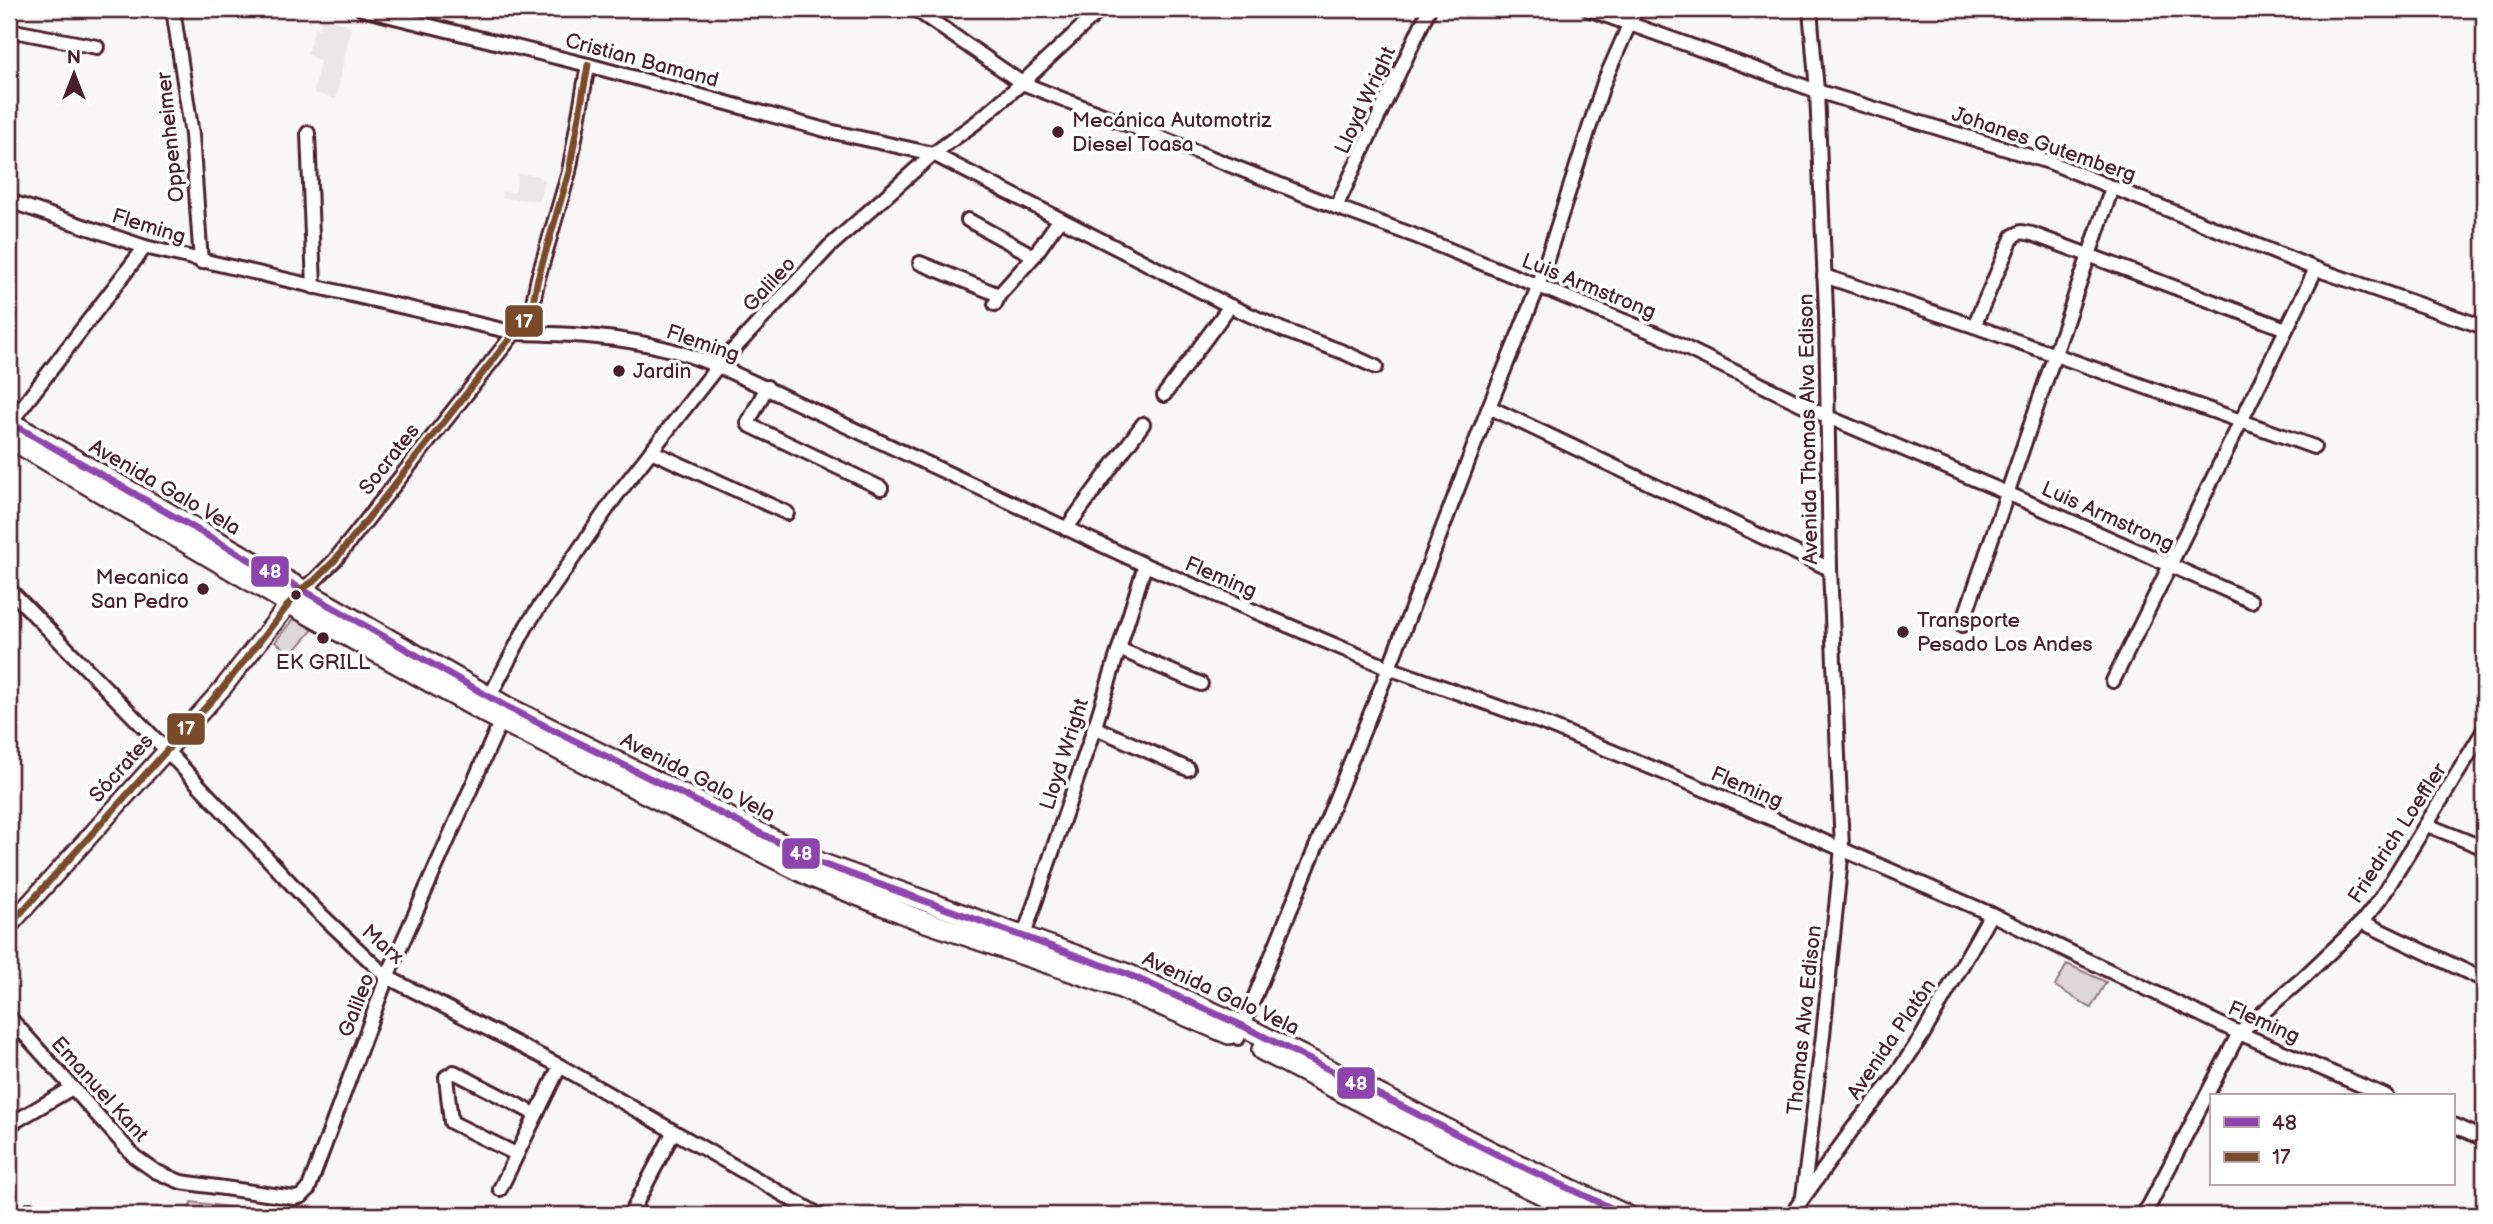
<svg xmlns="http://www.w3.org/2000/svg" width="2493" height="1224" font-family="'Balsamiq Sans',sans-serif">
  <rect width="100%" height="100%" fill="#f8f6f7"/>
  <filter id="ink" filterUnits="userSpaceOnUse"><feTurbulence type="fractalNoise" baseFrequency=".0143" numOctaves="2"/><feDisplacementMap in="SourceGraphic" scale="14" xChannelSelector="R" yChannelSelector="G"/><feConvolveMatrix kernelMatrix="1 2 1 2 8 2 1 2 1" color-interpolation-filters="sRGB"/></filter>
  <g filter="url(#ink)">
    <g fill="#ebe6e8">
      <path d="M322,17L351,26L336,99L314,93L320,61L307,54L315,27L320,29Z"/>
      <path d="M518,174L535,175L545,180L540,201L502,198V192H515Z"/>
    </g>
    <g fill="#ded6d9" stroke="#947a82" stroke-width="2">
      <path d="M297,614L316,626L292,654L275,642Z"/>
      <path d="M2067,964L2106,982L2091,1008L2055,986Z"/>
      <path d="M191,1202L291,1215H189Z"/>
    </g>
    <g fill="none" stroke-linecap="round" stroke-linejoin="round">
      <g stroke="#4a1f2b" stroke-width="18">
        <g id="minor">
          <path d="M173,9L192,135L201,262"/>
          <path d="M362,9L588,65L829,131L933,154L1230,306L1283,330L1343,352L1376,367"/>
          <path d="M915,9L1022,83L1336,207L1413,235L1659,335L1828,417L2007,493L2251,601"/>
          <path d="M1588,9L1817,91L2049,162L2316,269L2484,327"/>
          <path d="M9,30L97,47"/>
          <path d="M308,133L314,287"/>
          <path d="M9,201L145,247L516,333C566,334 619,336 667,349C684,353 701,360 718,366L1145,565L1389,668L1540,722L1694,785L1991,914L2239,1033L2386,1096"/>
          <path d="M1336,207L1429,9"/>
          <path d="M968,220L1034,256"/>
          <path d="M920,263L999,295"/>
          <path d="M1824,276L1974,326L2314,447"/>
          <path d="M995,304L999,295L1034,256L1060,219"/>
          <path d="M1974,326L2013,236L2021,232L2032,234L2286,329"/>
          <path d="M767,387L748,423L749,425L881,488"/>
          <path d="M1164,395L1230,306"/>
          <path d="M1489,407L1830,569"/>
          <path d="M10,423L145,247"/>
          <path d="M651,451L787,513"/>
          <path d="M1066,529L1143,424"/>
          <path d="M9,589L166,750L313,907L387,977L560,1066L819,1215"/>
          <path d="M300,590L314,581L335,560L531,312L538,278L569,172L588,65"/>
          <path d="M1962,625L2112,188"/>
          <path d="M1119,649L1201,684"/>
          <path d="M2113,681L2316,269"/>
          <path d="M487,702L527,625L616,496L718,366L829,247L933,154L978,121L1022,83L1101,9"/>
          <path d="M1094,727L1188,769"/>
          <path d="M2427,825L2484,848"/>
          <path d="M2362,922L2484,980"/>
          <path d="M1022,941L1096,723L1145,565"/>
          <path d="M9,1017L135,1157L155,1171L181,1182L295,1198L302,1196L308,1190L387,977L503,716"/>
          <path d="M1238,1038L1389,668L1489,407L1538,287L1604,82L1636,9"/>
          <path d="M9,1125L72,1088"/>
          <path d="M2453,1125L2484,1139"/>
          <path d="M516,1154L451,1122L446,1077L454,1072L535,1114"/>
          <path d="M500,1189L560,1066"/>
          <path d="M1803,1196L1823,1035L1842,848L1830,569L1826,312L1817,91L1810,9"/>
          <path d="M30,1210L32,1215"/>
          <path d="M630,1215L673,1133"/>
          <path d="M1791,1215L1854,1127L1893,1079L1922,1036L1991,914"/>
          <path d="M2142,1215L2149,1206L2239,1033L2303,978L2362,922L2381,898L2484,730"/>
        </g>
      </g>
      <g stroke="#4a1f2b" stroke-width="21">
        <path id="tertiary" d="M9,926L222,689L296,595"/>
      </g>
      <g stroke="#4a1f2b" stroke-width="24">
        <g id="secondary">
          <path d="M9,422L507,707L820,863L1127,974L1243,1026L1502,1157L1626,1215"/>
          <path d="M9,438L290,604L484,712L814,878L920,920L1121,988L1229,1034"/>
          <path d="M1262,1050L1494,1171L1585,1215"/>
        </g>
      </g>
      <use href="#minor" stroke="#fff" stroke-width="12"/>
      <use href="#tertiary" stroke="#fff" stroke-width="16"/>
      <use href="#secondary" stroke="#fff" stroke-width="19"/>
      <g stroke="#fff" stroke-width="12">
        <path id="bus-1" d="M9,422L507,707L820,863L1127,974L1243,1026L1502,1157L1626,1215"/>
      </g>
      <g stroke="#fff" stroke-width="12">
        <path id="bus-2" d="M9,926L222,689L300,590L314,581L335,560L531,312L538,278L569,172L588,65"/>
      </g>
      <use href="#bus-1" stroke="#8e44ad" stroke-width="7"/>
      <use href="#bus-2" stroke="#7a4b2a" stroke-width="7"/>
    </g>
  </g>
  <g fill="#4a1f2b" stroke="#fff" stroke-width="2.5">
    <circle cx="1058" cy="132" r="7"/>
    <circle cx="619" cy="371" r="7"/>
    <circle cx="203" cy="589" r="7"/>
    <circle cx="296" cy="595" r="6"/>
    <circle cx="1903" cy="632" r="7"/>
    <circle cx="323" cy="638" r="7"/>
  </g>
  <g text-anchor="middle" stroke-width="7" stroke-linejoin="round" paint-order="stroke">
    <g font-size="21" fill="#4a1f2b" stroke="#fff">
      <text transform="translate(642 60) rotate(15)" y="7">Cristian Bamand</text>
      <text transform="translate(1365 100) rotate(-65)" y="7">Lloyd Wright</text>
      <text transform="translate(170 137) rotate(-96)" y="7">Oppenheimer</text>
      <text transform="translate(2044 144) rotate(19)" y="7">Johanes Gutemberg</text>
      <text transform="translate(149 226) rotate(17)" y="7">Fleming</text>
      <text transform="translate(769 284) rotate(-47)" y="7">Galileo</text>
      <text transform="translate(1589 286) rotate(22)" y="7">Luis Armstrong</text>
      <text transform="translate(703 343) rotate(19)" y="7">Fleming</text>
      <text transform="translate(1808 429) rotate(-91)" y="7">Avenida Thomas Alva Edison</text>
      <text transform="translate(389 459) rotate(-52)" y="7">Socrates</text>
      <text transform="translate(165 487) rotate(30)" y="7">Avenida Galo Vela</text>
      <text transform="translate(2108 516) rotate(24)" y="7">Luis Armstrong</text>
      <text transform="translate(1221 577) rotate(23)" y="7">Fleming</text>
      <text transform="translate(1064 754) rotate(-72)" y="7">Lloyd Wright</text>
      <text transform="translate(121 768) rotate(-48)" y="7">Sócrates</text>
      <text transform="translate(698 777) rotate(27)" y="7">Avenida Galo Vela</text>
      <text transform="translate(1747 787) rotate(23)" y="7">Fleming</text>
      <text transform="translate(2397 833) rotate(-57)" y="7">Friedrich Loeffler</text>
      <text transform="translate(383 944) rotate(41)" y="7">Marx</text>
      <text transform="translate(1221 993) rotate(25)" y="7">Avenida Galo Vela</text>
      <text transform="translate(356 1005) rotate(-69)" y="7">Galileo</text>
      <text transform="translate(1804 1020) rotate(-84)" y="7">Thomas Alva Edison</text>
      <text transform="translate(2264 1022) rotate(24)" y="7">Fleming</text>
      <text transform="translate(1891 1039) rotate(-56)" y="7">Avenida Platón</text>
      <text transform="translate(100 1089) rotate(48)" y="7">Emanuel Kant</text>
    </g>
    <g font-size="21" fill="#4a1f2b" stroke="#fff" text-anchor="start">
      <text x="1072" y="127">Mecánica Automotriz<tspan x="1072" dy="24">Diesel Toasa</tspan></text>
      <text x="633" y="378">Jardin</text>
      <text x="189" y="584" text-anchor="end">Mecanica<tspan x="189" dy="24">San Pedro</tspan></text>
      <text x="1917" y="627">Transporte<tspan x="1917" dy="24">Pesado Los Andes</tspan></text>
      <text x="323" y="669" text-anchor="middle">EK GRILL</text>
    </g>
  </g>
  <g stroke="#fff" stroke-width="2.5">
    <rect x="504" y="304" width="40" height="34" rx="7" fill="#7a4b2a"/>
    <rect x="250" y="555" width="40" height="33" rx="7" fill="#8e44ad"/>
    <rect x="166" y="712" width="40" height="34" rx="7" fill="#7a4b2a"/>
    <rect x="781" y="837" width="40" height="33" rx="7" fill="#8e44ad"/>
    <rect x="1336" y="1066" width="40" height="34" rx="7" fill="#8e44ad"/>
  </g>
  <g font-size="19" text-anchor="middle" font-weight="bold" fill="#fff">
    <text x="524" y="328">17</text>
    <text x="270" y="578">48</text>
    <text x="186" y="735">17</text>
    <text x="801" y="860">48</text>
    <text x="1356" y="1090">48</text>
  </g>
  <rect width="2493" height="1224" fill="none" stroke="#fff" stroke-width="35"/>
  <rect x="18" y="18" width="2458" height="1189" fill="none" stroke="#4a1f2b" stroke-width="2.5" filter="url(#ink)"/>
  <rect x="2210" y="1094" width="245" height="91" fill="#ffffff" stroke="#b7a5aa" stroke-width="2"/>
  <rect x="2224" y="1117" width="35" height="10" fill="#8e44ad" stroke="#b7a5aa" stroke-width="2"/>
  <text x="2272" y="1130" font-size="21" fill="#4a1f2b">48</text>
  <rect x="2224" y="1152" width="35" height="10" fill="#7a4b2a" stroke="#b7a5aa" stroke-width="2"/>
  <text x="2272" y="1164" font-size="21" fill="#4a1f2b">17</text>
  <g transform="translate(74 74)" stroke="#ffffff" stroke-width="5" paint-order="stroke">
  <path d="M0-5L12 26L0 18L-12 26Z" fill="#4a1f2b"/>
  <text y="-10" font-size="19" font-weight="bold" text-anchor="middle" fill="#4a1f2b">N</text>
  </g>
</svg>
